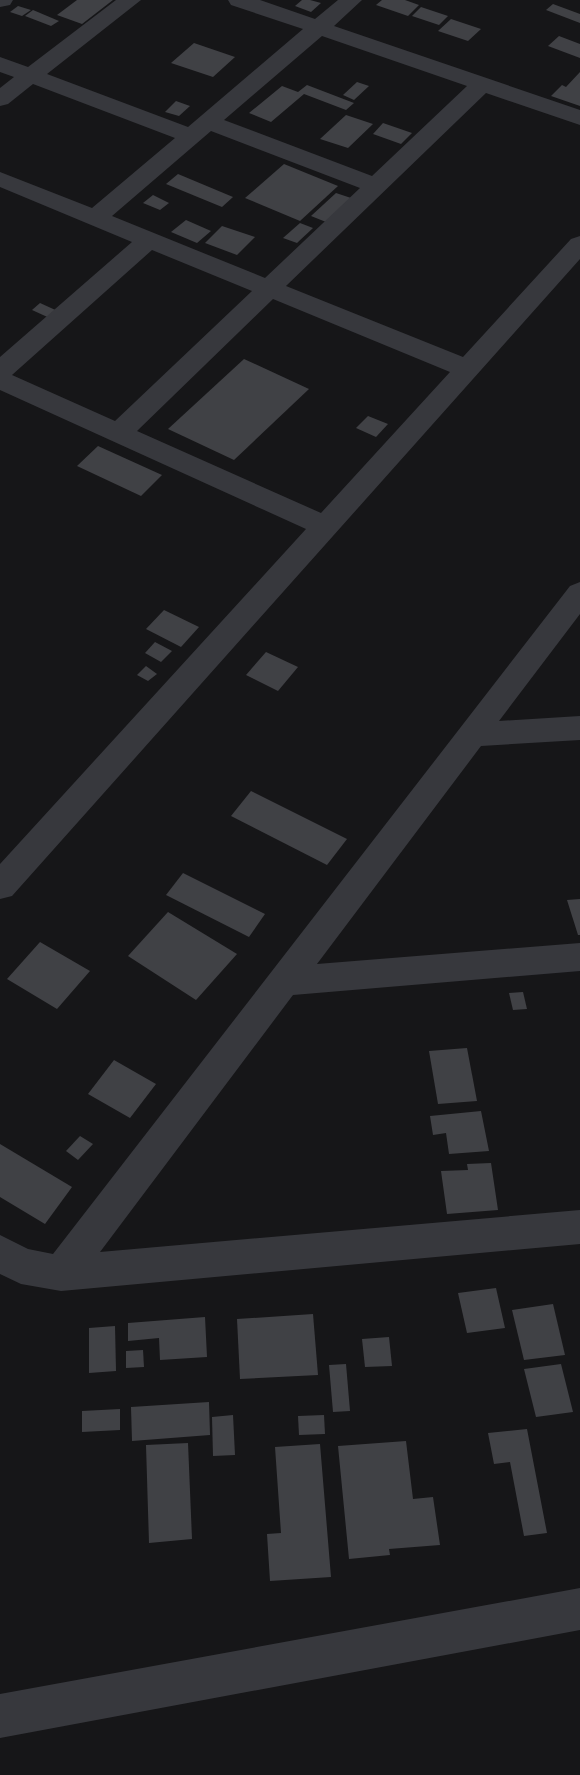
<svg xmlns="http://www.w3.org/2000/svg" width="580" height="1775" font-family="Overpass,sans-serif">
  <rect width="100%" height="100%" fill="#161618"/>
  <g fill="#404145">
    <path d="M77,0H113L82,24L57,15Z"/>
    <path d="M302,0H310L321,3L311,12L295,6Z"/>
    <path d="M382,0H405L419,5L408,16L376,5Z"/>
    <path d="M553,4L580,14V23L546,10Z"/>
    <path d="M18,6L31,10L22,16L10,12Z"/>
    <path d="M421,7L448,16L439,25L412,16Z"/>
    <path d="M33,10L59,21L51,26L25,16Z"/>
    <path d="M451,19L481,29L468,41L438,31Z"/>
    <path d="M559,36L580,44V58L548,46Z"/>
    <path d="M194,43L235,57L213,77L171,63Z"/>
    <path d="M580,72V106L551,96L562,85L566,87Z"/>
    <path d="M357,82L369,86L354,100L343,95Z"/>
    <path d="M307,85L354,103L346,110L304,94L271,122L249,113L282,86L298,92Z"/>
    <path d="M176,101L190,106L179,116L165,112Z"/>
    <path d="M346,115L373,124L348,148L320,139Z"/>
    <path d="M383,123L412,133L401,144L373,134Z"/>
    <path d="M284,164L338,186L300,221L245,198Z"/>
    <path d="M178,174L233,197L222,207L166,184Z"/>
    <path d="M336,193L351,198L326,222L311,216Z"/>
    <path d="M153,195L169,203L160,210L143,203Z"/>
    <path d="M186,220L211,231L197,243L171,232Z"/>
    <path d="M300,223L313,228L297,243L283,238Z"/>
    <path d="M222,226L255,237L237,255L205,243Z"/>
    <path d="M40,303L62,313L54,320L32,310Z"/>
    <path d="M244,359L309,389L234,460L168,429Z"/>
    <path d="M368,416L388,424L376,437L356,428Z"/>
    <path d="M98,446L162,475L141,496L77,466Z"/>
    <path d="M164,610L199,627L181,647L146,629Z"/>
    <path d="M155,642L172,651L161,662L145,653Z"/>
    <path d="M266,652L298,667L278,691L246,675Z"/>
    <path d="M146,666L157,674L148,681L137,675Z"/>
    <path d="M251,791L347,839L327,865L231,816Z"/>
    <path d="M183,873L265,914L249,937L166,895Z"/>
    <path d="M580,899V935H578L567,900Z"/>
    <path d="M168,912L237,954L196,1000L128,956Z"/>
    <path d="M40,942L90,971L57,1009L7,979Z"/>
    <path d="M523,992L527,1009L513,1010L509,993Z"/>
    <path d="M467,1048L477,1101L438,1104L429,1051Z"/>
    <path d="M114,1060L156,1084L130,1118L88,1094Z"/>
    <path d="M481,1111L489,1151L449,1154L446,1133L433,1135L430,1116Z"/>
    <path d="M80,1136L93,1144L78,1160L66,1151Z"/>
    <path d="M0,1144L72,1187L45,1224L0,1197Z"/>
    <path d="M491,1163L498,1210L447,1214L441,1171L468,1170L467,1164Z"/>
    <path d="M496,1288L505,1328L467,1333L458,1293Z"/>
    <path d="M553,1304L565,1355L524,1360L512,1310Z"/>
    <path d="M313,1314L318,1375L240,1379L237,1319Z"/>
    <path d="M205,1317L207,1357L160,1360L159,1338L128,1341V1323Z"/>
    <path d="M115,1326L116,1371L89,1373V1328Z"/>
    <path d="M389,1337L392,1366L365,1367L362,1339Z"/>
    <path d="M143,1350L144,1367L126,1368V1351Z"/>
    <path d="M346,1364L350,1411L333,1412L329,1365Z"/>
    <path d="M561,1364L573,1412L536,1417L524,1369Z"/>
    <path d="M209,1402L210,1435L132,1441L131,1407Z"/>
    <path d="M120,1409V1430L82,1432V1411Z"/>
    <path d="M233,1415L235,1455L213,1456L212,1417Z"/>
    <path d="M324,1415L325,1434L299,1435L298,1416Z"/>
    <path d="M527,1429L547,1533L524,1536L510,1462L494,1464L488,1433Z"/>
    <path d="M406,1441L413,1499L433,1497L440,1545L389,1549L390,1555L349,1559L338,1446Z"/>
    <path d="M188,1443L192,1539L149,1543L146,1445Z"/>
    <path d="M320,1444L331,1577L270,1581L267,1534L281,1533L275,1447Z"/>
  </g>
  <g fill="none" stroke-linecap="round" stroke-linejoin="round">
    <g fill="#37383d" fill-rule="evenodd">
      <path d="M0,0H13L10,5L0,7Z"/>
      <path d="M116,0H141L47,74L188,127L303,29L231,5L228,0H260L315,19L338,0H362L334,26L580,110V125L486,93L286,286L463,357L571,239L580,236V259L12,896L0,899V864L306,529L0,390V357L132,242L0,187V172L92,208L175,138L33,84L8,104L0,106V88L14,77L0,72V57L28,67ZM322,36L467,86L372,176L224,120ZM211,131L360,188L265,278L112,216ZM152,250L252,291L115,421L12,375ZM273,299L450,372L321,513L137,431Z"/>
      <path d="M580,582V614L499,721L580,716V740L481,746L317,964L580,943V971L293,995L100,1252L580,1210V1244L61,1291L21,1284L0,1274V1235L28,1249L53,1254L570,586Z"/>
      <path d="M580,1588V1630L0,1738V1694Z"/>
    </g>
  </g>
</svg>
